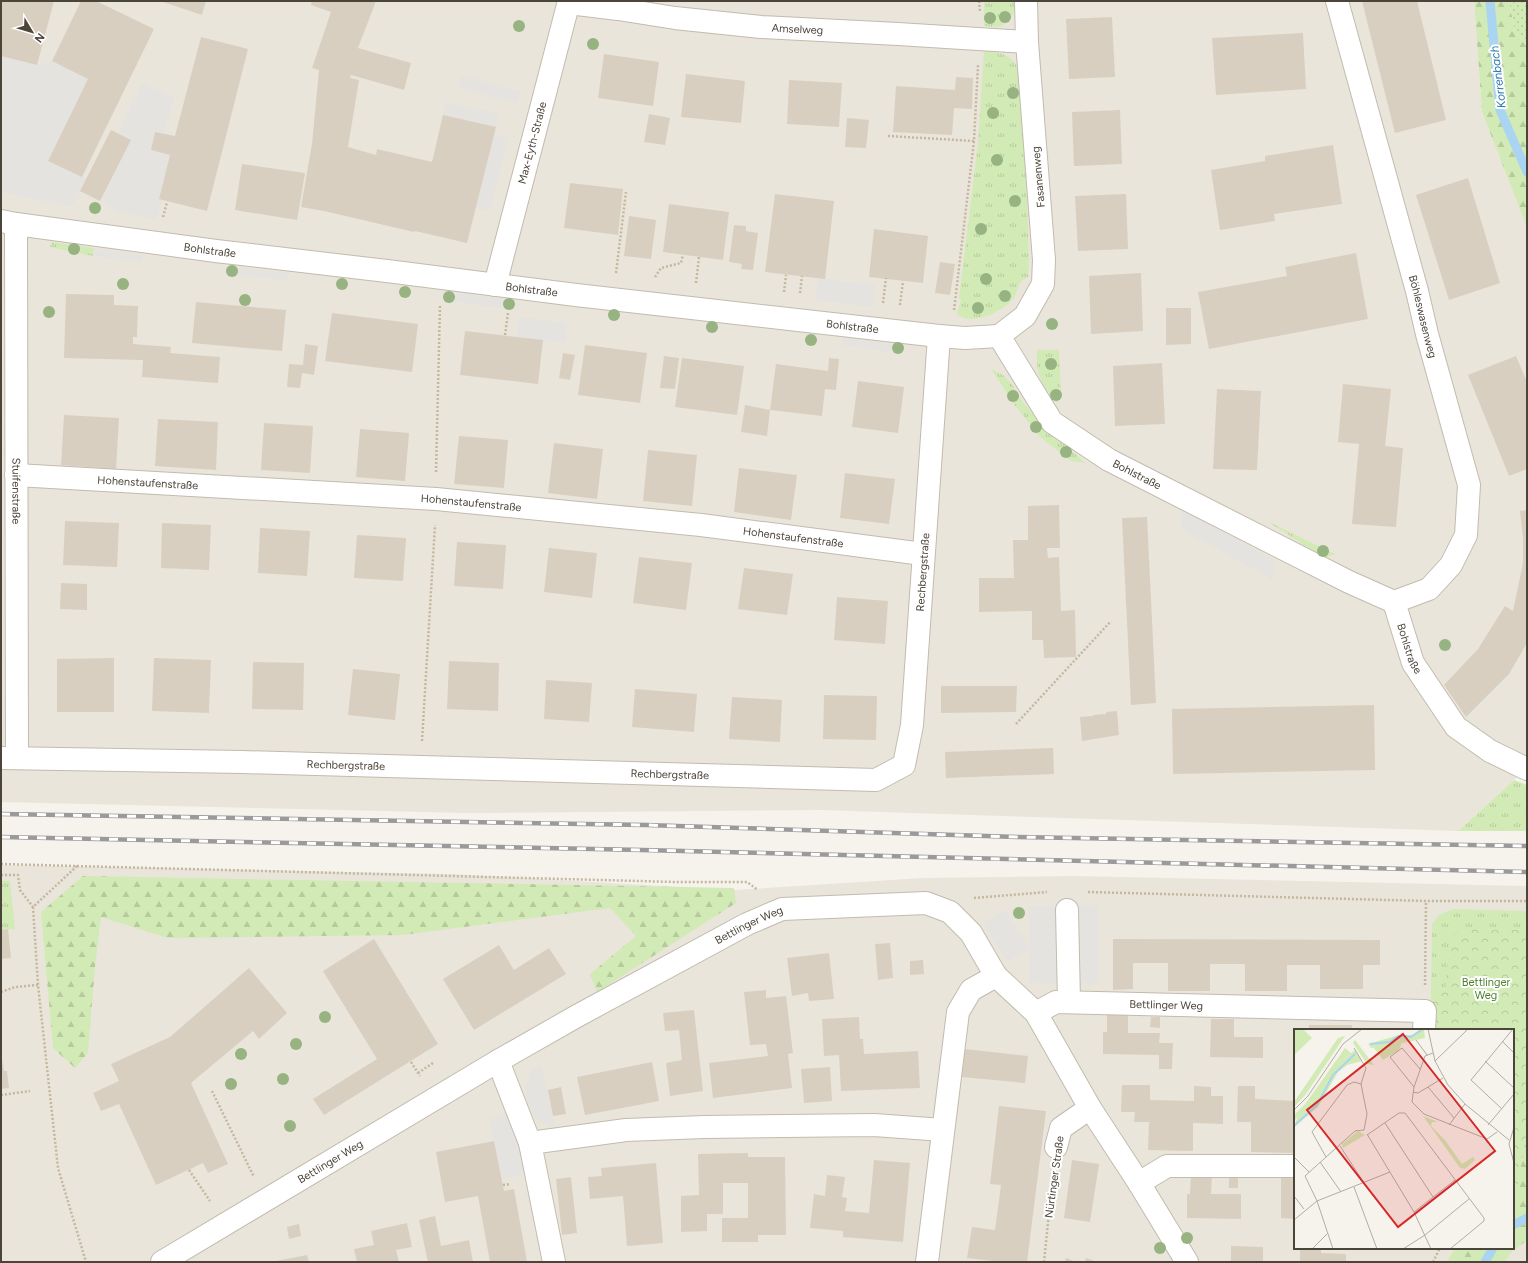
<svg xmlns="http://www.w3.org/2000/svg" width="1528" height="1263" font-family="Figtree,sans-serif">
  <defs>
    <pattern id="grass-tufts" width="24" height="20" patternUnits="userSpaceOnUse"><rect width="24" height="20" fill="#d2eab5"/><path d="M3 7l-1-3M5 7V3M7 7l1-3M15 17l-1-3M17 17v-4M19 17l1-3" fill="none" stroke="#b6ca9c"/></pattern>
    <pattern id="forest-firs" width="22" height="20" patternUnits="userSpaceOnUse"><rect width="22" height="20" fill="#d2eab5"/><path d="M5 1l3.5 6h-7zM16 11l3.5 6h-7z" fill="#b6ca9c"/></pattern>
    <pattern id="park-crowns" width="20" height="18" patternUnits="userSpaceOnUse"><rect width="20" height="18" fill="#d2eab5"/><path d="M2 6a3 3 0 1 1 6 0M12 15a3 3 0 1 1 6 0" fill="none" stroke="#b6ca9c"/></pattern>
    <pattern id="garden-dots" width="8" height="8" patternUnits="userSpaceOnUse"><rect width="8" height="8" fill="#d2eab5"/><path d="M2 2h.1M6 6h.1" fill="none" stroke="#b6ca9c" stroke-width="1.8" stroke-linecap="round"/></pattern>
  </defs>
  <rect width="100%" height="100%" fill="#f6f3ec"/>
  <g fill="#eae5da" fill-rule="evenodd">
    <path d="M1,1H1474L1482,112L1527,226V768L1458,831L821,810L466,813L1,802Z"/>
    <path d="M1,865L450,874L736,890L923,878L1074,876L1527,886V1262H1ZM1295,1030H1513V1248H1295Z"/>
  </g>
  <g fill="url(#grass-tufts)">
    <path d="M984,1H1018C1015,11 1010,24 998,27C994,27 988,26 984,26Z"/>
    <path d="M984,51C1010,53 1018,59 1023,86L1029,260L1028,277C1026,278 1022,280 1021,282C1017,286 1017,295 1013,299C1003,312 970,327 957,314L961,299L959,298L978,143Z"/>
    <path d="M52,242L94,248L93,256L50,247Z"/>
    <path d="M1037,350H1059L1061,397L1057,403C1042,385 1035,374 1037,350Z"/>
    <path d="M991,369L1003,375L1012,384L1022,401L1046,430L1086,463L1071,461L1040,437L1014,404Z"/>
    <path d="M1271,523L1335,554L1325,558L1271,524Z"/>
    <path d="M1514,780L1527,785V831H1458Z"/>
    <path d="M1,881H10L15,929L1,930Z"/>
    <path d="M1453,909L1527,911V930L1465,929L1445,992L1431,991L1432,924L1439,915Z"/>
  </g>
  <g fill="url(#forest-firs)">
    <path d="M1474,1H1509L1515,31L1527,47V227L1482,112Z"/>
    <path d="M83,876L734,888L736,903L597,992L590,974L636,936L610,908L403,935L168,938L101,917L95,967L88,1053L75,1068L53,1048L41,912Z"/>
    <path d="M1527,1130V1240L1510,1253L1505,1262H1447L1455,1248H1513V1187L1518,1184Z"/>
  </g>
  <path fill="url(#park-crowns)" d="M1464,929L1527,930V1130L1518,1184L1513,1187V1030H1431V991H1445L1450,937Z"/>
  <path fill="url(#garden-dots)" d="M1509,1H1527V47L1515,31Z"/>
  <g fill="#e5e3e0">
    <path d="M1,56L37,65L46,61H52L88,79L48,161L86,179L71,207L1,192Z"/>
    <path d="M462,75L521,91L517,104L458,88Z"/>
    <path d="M142,83L174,97L164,134L155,132L151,150L170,155L159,199L162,200L157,220L119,212L100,201L131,140L118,133Z"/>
    <path d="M447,102L499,114L496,127L443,115Z"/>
    <path d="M494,135L508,139L490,211L476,208Z"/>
    <path d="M94,248L143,255L142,262L93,256Z"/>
    <path d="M238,267L288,273L287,281L236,275Z"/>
    <path d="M818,278L875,285L873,307L815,300Z"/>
    <path d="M455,293L506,299L504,308L454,302Z"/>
    <path d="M519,317L567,323L565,343L517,337Z"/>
    <path d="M843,337L892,344L890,352L842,345Z"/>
    <path d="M1182,509L1273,559V580L1181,529Z"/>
    <path d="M1098,905V984L1029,983V949L1007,962L983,924L1005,910L1029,947V906Z"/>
    <path d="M540,1065L548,1090L555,1129L536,1119L527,1101L526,1088L530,1073Z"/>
    <path d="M509,1113L518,1131L526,1174L502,1179L489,1118Z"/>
  </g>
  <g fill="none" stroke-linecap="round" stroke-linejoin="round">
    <g stroke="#a9d4f2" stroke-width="9">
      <path d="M1490,1L1500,110L1527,172"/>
      <path d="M1513,1225L1527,1218"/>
      <path d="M1485,1262L1493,1248"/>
    </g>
  </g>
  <g fill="#d8cfc1">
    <path d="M1,1H54L37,65L1,56Z"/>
    <path d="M81,1H96L154,29L82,177L48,161L88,79L52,61Z"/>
    <path d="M160,1H206L202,15Z"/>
    <path d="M312,1H376L358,48L411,63L404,90L351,75L350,78L359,80L348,147L376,155L377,149L432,162L443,115L496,127L467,243L415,231L414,232L324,211L301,207L312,144L319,70L312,68L331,12L311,5Z"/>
    <path d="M1362,1H1417L1446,120L1395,133Z"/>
    <path d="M1112,17L1115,77L1069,79L1066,19Z"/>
    <path d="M1303,33L1306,89L1216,95L1212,38Z"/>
    <path d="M201,37L248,49L207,211L159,199L170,155L151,150L155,132L175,136Z"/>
    <path d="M604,54L659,62L653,106L598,98Z"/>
    <path d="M686,74L745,81L741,123L681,117Z"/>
    <path d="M956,77L973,78L972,109L954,108L952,135L893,132L896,86L955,90Z"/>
    <path d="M789,80L842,83L839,127L787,124Z"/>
    <path d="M1120,110L1122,164L1074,166L1072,112Z"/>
    <path d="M649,114L670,118L665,145L644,142Z"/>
    <path d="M847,118L869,120L866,148L845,147Z"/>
    <path d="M111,130L131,140L100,201L80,191Z"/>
    <path d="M1333,145L1342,204L1274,214L1275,221L1220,230L1211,170L1265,161V156Z"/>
    <path d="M242,164L305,173L297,220L235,210Z"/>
    <path d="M1468,178L1500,283L1449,300L1416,195Z"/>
    <path d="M570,183L623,189L618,235L564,228Z"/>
    <path d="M775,194L834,201L825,279L765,272Z"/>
    <path d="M1126,194L1128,249L1078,251L1075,196Z"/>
    <path d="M669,204L729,212L723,260L663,252Z"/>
    <path d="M629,216L656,220L651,259L624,256Z"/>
    <path d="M734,225L746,226V231L758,233L753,270L741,269L742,264L729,262Z"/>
    <path d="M874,229L928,236L923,283L869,277Z"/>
    <path d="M1356,253L1368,319L1209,349L1198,292L1287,276L1285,267Z"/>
    <path d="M940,262L955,264L950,295L935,293Z"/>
    <path d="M1141,273L1143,331L1091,334L1089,276Z"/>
    <path d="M66,294L114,295V305L138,306L137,337H133V344L171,347L170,353L220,357L218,383L142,377L143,360L64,358Z"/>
    <path d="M196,302L286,310L282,351L192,343Z"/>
    <path d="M1166,308H1191V344L1166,345Z"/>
    <path d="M332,313L418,324L412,372L325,361Z"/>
    <path d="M465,331L543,340L538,384L460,375Z"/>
    <path d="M305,344L318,346L314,375L302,373L300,388L287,387L289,364L303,365Z"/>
    <path d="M585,345L647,353L640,403L578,395Z"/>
    <path d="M563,353L575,355L570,380L559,378Z"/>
    <path d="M664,356L679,358L675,389L660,388Z"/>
    <path d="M1516,356L1527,382V469L1509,476L1468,375Z"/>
    <path d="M682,358L744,366L737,415L675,407Z"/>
    <path d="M829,358L839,359L836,390L825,389L822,416L770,410L767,436L741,432L745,405L770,410L776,364L828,371Z"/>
    <path d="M1162,363L1165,424L1115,426L1113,366Z"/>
    <path d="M858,381L904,387L898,433L852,427Z"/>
    <path d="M1343,384L1391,389L1385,446L1403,448L1396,527L1352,524L1359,444L1338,442Z"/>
    <path d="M1217,389L1261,391L1257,470L1213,469Z"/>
    <path d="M64,415L119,418L116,469L61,465Z"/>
    <path d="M158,419L218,422L216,470L155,466Z"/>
    <path d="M264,423L313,426L310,473L261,470Z"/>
    <path d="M360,429L409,433L405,481L356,477Z"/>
    <path d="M459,436L508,440L504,488L454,484Z"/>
    <path d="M554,443L603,449L597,499L548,493Z"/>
    <path d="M648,450L697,455L692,506L643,501Z"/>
    <path d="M739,468L797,475L791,520L734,512Z"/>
    <path d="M845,473L895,479L889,524L840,518Z"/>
    <path d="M1059,505L1060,548H1047L1048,558L1059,557L1061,611L1075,610L1076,657L1044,658L1043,640H1032V611L979,612V578H1014L1013,540H1028V506Z"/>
    <path d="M1527,510V643L1509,674L1466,717L1444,685L1478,649L1505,606L1513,611L1523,563V539L1520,511Z"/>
    <path d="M1147,517L1156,703L1131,705L1122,518Z"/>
    <path d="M65,521L119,523L117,567L63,565Z"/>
    <path d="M162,523L211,525L209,570L161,568Z"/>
    <path d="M260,528L310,531L307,576L258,573Z"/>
    <path d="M357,535L406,538L403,581L354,578Z"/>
    <path d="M457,542L506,545L503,589L454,586Z"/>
    <path d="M549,548L597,553L592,598L544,592Z"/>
    <path d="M639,557L692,563L686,610L633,603Z"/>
    <path d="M744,568L793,574L787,615L738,609Z"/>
    <path d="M61,583L87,584V610L60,609Z"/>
    <path d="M837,597L888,601L885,644L834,640Z"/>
    <path d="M114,658V712H57V659Z"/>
    <path d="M154,658L211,660L209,713L152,711Z"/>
    <path d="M449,661L499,663L498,711L447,709Z"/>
    <path d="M253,662L304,663L303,710L252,709Z"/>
    <path d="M353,669L400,674L395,720L348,715Z"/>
    <path d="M546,680L592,683L589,722L544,719Z"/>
    <path d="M941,686H1017L1016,712L941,713Z"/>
    <path d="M635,689L697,694L694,732L632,727Z"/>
    <path d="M824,695L877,696L876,740L823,739Z"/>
    <path d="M732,697L782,700L780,742L729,739Z"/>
    <path d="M1374,705L1375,770L1173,774L1172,709Z"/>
    <path d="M1117,711L1119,735L1082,741L1080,717L1093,716V715L1106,714V712Z"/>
    <path d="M1053,748L1054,774L946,778L945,752Z"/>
    <path d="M8,929L11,958L1,959V930Z"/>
    <path d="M374,939L438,1044L324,1115L313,1099L377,1059L323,971Z"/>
    <path d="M1113,939L1380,940V965H1363V989H1320V965H1287V991H1245V964H1210V991H1168V963H1133V989L1113,990Z"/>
    <path d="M890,943L893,978L878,980L875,944Z"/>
    <path d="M499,945L514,970L549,948L566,974L474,1030L443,979Z"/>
    <path d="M829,953L834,999L809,1001L808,993L792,996L787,958Z"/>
    <path d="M923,960L924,974L910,975V961Z"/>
    <path d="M249,968L287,1013L259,1039L253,1031L191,1083L228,1164L208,1173L203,1163L156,1185L119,1104L101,1111L93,1093L119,1081L111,1064L170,1037Z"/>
    <path d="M766,990V998L786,996L793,1053L788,1054L792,1088L713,1098L709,1063L768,1056L766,1044L750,1045L744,992Z"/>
    <path d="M694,1010L703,1091L670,1096L666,1063L682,1060L679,1030L665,1031L663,1013Z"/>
    <path d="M1107,1015H1128V1033H1160L1159,1043H1173L1172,1069H1159V1055L1103,1054V1032H1107Z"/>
    <path d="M859,1017L860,1039H863L864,1054L918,1051L920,1088L841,1091L839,1055L824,1056L822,1019Z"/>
    <path d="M1151,1017H1160V1028L1150,1027Z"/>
    <path d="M1211,1019H1234V1037H1263V1058L1210,1057Z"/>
    <rect x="1309" y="1025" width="43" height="5"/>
    <path d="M965,1049L1028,1056L1025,1083L962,1077Z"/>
    <path d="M1,1054L4,1071H7L9,1088L1,1089Z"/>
    <path d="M652,1062L659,1101L585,1115L577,1077Z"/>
    <path d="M830,1067L832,1101L804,1103L801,1069Z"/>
    <path d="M1122,1085H1150V1100L1194,1101V1086L1211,1087V1096H1223V1124L1193,1123V1151L1148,1150L1149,1122H1134L1135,1112H1121Z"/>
    <path d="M1238,1086H1255V1099L1295,1101V1153L1251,1152V1122H1237Z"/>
    <path d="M561,1087L566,1114L553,1116L548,1090Z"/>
    <path d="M999,1106L1046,1111L1027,1262H1002L967,1258L972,1227L995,1230L1001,1185L990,1184Z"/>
    <path d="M494,1141L504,1191L514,1189L527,1262H490L478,1196L445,1202L436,1152Z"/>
    <path d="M748,1153V1157H785L786,1235H758V1242H722V1218H748V1183H723V1214H707V1231L681,1232V1196L699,1195L698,1154Z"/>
    <path d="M874,1160L910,1163L903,1242L843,1237V1231L810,1228L814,1194L825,1196L827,1175L845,1177L842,1197L847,1198L845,1211L869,1213Z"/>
    <path d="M1072,1160L1099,1164L1090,1222L1064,1218Z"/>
    <path d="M656,1163L663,1243L627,1246L623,1196L590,1199L588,1177L602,1176L601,1168Z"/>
    <path d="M1191,1175H1212L1211,1194H1241V1219L1187,1218V1194H1190Z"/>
    <path d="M571,1177L577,1233L562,1235L556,1179Z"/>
    <rect x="1229" y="1178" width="9" height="10"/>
    <path d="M1281,1178H1295V1219L1281,1218Z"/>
    <path d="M435,1216L441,1246L469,1240L473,1262H428L419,1220Z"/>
    <path d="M407,1223L412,1247L396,1250L399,1262H357L354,1249L374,1245L371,1231Z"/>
    <path d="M299,1224L301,1236L289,1239L287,1227Z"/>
    <path d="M1231,1246L1263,1247V1262H1231Z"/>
    <path d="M1300,1248H1321V1253L1346,1254V1262H1300Z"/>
    <path d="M307,1255L309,1262H276V1261Z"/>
    <path d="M1066,1258L1076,1262H1065Z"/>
    <path d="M1086,1258L1097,1262H1085Z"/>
  </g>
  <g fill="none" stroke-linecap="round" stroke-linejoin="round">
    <g stroke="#c2bbae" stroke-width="24">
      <g id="minor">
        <path id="s1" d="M1337,1L1417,291L1427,334L1469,485L1466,535L1451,565L1429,589L1394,602"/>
        <path id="s2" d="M569,3L618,9L675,18L761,27L898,34L1027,42"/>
        <path id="s3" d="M1,221L16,224L216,251L387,271L576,295L939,336L965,338L999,336"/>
        <path id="s4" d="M16,224L17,758"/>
        <path id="s5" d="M495,285L569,1"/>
        <path id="s6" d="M999,336L1052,422L1109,460L1349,582L1394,602L1413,663L1456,727L1490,751L1527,769"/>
        <path d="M999,336L1025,316L1043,284L1044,260L1027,42L1026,1"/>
        <path id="s7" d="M16,475L436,499L701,525L923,554"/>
        <path id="s8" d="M1,758L242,762L876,780L904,765L912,725L939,336"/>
        <path d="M1067,910L1069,1002"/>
        <path id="s9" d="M1036,1013L1056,1002L1425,1011L1424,1030"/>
        <path d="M498,1061L530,1143L554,1262"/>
        <path d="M530,1143L626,1130L704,1127L874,1125L943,1130"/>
        <path d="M1056,1147L1061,1128L1090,1108"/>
        <path d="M1139,1183L1167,1166H1295"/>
        <path id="s10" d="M162,1262L498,1061L577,1016L747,924L782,909L926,903L950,912L971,933L996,976L1036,1013L1090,1108L1139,1183L1187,1262"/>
        <path d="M927,1262L958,1012L971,990L996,976"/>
      </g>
    </g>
    <g stroke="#c4b79f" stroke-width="2.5" stroke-dasharray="2 2" stroke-linecap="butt">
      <path d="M979,1L980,12"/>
      <path d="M888,136L974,141"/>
      <path d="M163,217L167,202"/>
      <path d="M616,273L626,192"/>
      <path d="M655,277L661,268L681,263L683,255"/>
      <path d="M696,283L699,257"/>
      <path d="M784,292L786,275"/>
      <path d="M800,293L802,276"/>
      <path d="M883,303L886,278"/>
      <path d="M900,305L903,281"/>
      <path d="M954,310L974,141L978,65"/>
      <path d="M505,335L508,313"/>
      <path d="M436,472L440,305"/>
      <path d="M1016,724L1111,621"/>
      <path d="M422,741L435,525"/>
      <path d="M1,864L676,882H747L758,890"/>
      <path d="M77,866L33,907L38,985L58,1168L86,1262"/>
      <path d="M1,875H18L20,890L33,907"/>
      <path d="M1088,892L1426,901H1527"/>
      <path d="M974,898L1047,892"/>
      <path d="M1425,985L1426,901"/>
      <path d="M1,992L15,987L38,985"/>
      <path d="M411,1062L420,1076"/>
      <path d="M418,1073L433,1063"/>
      <path d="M212,1091L254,1177"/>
      <path d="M1,1095L30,1091"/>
      <path d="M189,1170L210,1201"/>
      <path d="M503,1185L510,1184"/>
      <path d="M1044,1262L1053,1173"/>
      <path d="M1433,1262L1440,1248"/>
    </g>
    <use href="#minor" stroke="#fff" stroke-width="22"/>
    <g stroke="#9a9a9a" stroke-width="4.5">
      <g id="rail">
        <path d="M1,814L646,825L1017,837L1527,846"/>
        <path d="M1,837L642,850L1527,872"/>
      </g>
    </g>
    <use href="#rail" stroke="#fff" stroke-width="3" stroke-dasharray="9" stroke-linecap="butt"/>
  </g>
  <g fill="#97b381">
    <circle cx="1005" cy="17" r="6"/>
    <circle cx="990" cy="18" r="6"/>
    <circle cx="519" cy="26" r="6"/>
    <circle cx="593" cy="44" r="6"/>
    <circle cx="1013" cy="93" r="6"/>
    <circle cx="993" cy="113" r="6"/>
    <circle cx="997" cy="160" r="6"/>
    <circle cx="1015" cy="201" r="6"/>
    <circle cx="95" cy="208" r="6"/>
    <circle cx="981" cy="229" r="6"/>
    <circle cx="74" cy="249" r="6"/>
    <circle cx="232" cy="271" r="6"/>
    <circle cx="986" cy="279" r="6"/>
    <circle cx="123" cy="284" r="6"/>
    <circle cx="342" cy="284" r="6"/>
    <circle cx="405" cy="292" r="6"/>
    <circle cx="1005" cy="296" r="6"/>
    <circle cx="449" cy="297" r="6"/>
    <circle cx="245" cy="300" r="6"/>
    <circle cx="509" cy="304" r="6"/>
    <circle cx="978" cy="308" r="6"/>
    <circle cx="49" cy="312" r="6"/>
    <circle cx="614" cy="315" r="6"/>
    <circle cx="1052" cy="324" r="6"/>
    <circle cx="712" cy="327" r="6"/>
    <circle cx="811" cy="340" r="6"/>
    <circle cx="898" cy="348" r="6"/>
    <circle cx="1051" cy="364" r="6"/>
    <circle cx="1056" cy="395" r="6"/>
    <circle cx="1013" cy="396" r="6"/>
    <circle cx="1036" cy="427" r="6"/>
    <circle cx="1066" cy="452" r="6"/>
    <circle cx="1323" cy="551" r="6"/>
    <circle cx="1445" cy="645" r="6"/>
    <circle cx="1019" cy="913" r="6"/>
    <circle cx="325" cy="1017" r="6"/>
    <circle cx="296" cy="1044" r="6"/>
    <circle cx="241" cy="1054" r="6"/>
    <circle cx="283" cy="1079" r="6"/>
    <circle cx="231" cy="1084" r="6"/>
    <circle cx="290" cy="1126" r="6"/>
    <circle cx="1187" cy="1238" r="6"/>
    <circle cx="1160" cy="1248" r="6"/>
  </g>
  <g text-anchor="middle" stroke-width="4" stroke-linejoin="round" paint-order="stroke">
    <g font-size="11" fill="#4b4439" stroke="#fff">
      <text dy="4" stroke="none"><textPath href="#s2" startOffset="230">Amselweg</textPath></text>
      <text dy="4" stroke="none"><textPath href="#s5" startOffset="147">Max-Eyth-Straße</textPath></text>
      <text transform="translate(1038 177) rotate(-95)" y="4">Fasanenweg</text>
      <text dy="4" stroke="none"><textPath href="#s3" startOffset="211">Bohlstraße</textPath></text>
      <text dy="4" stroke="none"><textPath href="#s3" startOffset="535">Bohlstraße</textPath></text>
      <text dy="4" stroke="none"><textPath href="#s1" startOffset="327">Böhleswasenweg</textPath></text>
      <text dy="4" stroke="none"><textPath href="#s3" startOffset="858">Bohlstraße</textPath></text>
      <text dy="4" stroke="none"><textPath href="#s6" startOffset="201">Bohlstraße</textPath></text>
      <text dy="4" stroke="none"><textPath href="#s7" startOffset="132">Hohenstaufenstraße</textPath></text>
      <text dy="4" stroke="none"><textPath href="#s4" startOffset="267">Stuifenstraße</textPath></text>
      <text dy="4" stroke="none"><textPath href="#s7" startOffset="456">Hohenstaufenstraße</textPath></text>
      <text dy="4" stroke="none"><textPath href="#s7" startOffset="780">Hohenstaufenstraße</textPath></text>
      <text dy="4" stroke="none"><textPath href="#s8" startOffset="1101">Rechbergstraße</textPath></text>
      <text dy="4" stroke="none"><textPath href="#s6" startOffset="537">Bohlstraße</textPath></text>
      <text dy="4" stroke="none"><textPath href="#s8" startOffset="345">Rechbergstraße</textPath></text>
      <text dy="4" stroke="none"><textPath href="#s8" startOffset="669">Rechbergstraße</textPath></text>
      <text dy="4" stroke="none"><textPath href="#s10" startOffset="677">Bettlinger Weg</textPath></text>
      <text dy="4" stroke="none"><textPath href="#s9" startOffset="133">Bettlinger Weg</textPath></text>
      <text dy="4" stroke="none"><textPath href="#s10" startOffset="196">Bettlinger Weg</textPath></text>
      <text transform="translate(1054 1177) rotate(-82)" y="4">Nürtinger Straße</text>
    </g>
    <g font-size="11" fill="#4a7f2a" stroke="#fff">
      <text x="1486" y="986">Bettlinger<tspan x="1486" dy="13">Weg</tspan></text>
    </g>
    <g font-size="12" font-style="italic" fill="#2e7ab2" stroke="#fff">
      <text transform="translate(1498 77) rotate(-97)" y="4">Korrenbach</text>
    </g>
  </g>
  <g transform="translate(1294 1029)">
    <rect width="220" height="220" fill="#f6f3ec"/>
    <path d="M0,0H9L18,9L0,26ZM61,11L64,15L80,36L73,35L59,14ZM64,102L71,106L49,119L48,115Z" fill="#d2eab5"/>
    <path d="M125,1H130L131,9L109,14L104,11L77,19L74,15L105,6H118ZM51,7L12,65L0,78V73L44,9ZM61,21L68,32L53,36L44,43L24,78L0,98L4,87L16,80L18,72L45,34ZM129,87L144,93H138L137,97L151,111L168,135L179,128L181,131L171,140L166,139Z" fill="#d2eab5"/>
    <path d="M104,11L108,13L105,21L89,31L79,18Z" fill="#d2eab5"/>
    <path d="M51,19L57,24L45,34L23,70L18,72L16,80L10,86L4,87L0,93V86L12,74Z" fill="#d2eab5"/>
    <path fill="none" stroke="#a9d4f2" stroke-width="2" d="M76,15L96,13L104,7L117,8L129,0M0,97L23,76L39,46L61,25"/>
    <path fill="none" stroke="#b2ada4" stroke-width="1" d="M134,0L141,32L154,56L171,75L215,111M122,11L133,26M208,12L220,24M60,19L72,39L67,55L73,85L70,101M139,24L131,27L120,58L118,73L130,85L193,110L203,103M141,32L174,0M191,32L220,59M120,58L96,28L108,19L126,40M134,58L160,89M119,63L124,64L149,49M208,80L177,51L219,0M0,81L14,67L49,15L68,0M91,94L139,168M155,96L171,75M194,96L220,65M220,98L215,115L220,134M73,105L120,183L137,220M73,106L105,84H111L190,189V192L156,220M46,117L70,154M0,128L15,143M32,128L18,103L53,56L60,53L67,55M26,133L47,163M60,158L83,220M0,167L10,180M120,183L161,151M0,191L23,172L96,143M18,220L33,205M39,220L23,172L11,147L61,102L70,101M109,220L131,206L175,170"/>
    <path fill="#d62828" fill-opacity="0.15" stroke="#d62828" stroke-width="2" d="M109,5L201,122L104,198L13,81Z"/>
    <rect width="220" height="220" fill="none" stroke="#4b4439" stroke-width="2"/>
  </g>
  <rect width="1528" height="1263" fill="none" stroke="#4b4439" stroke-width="4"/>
  <g transform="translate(32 32) rotate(128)" stroke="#ffffff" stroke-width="3" paint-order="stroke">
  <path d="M0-3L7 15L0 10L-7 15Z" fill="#4b4439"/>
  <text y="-6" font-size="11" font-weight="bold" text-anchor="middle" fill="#4b4439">N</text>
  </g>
</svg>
